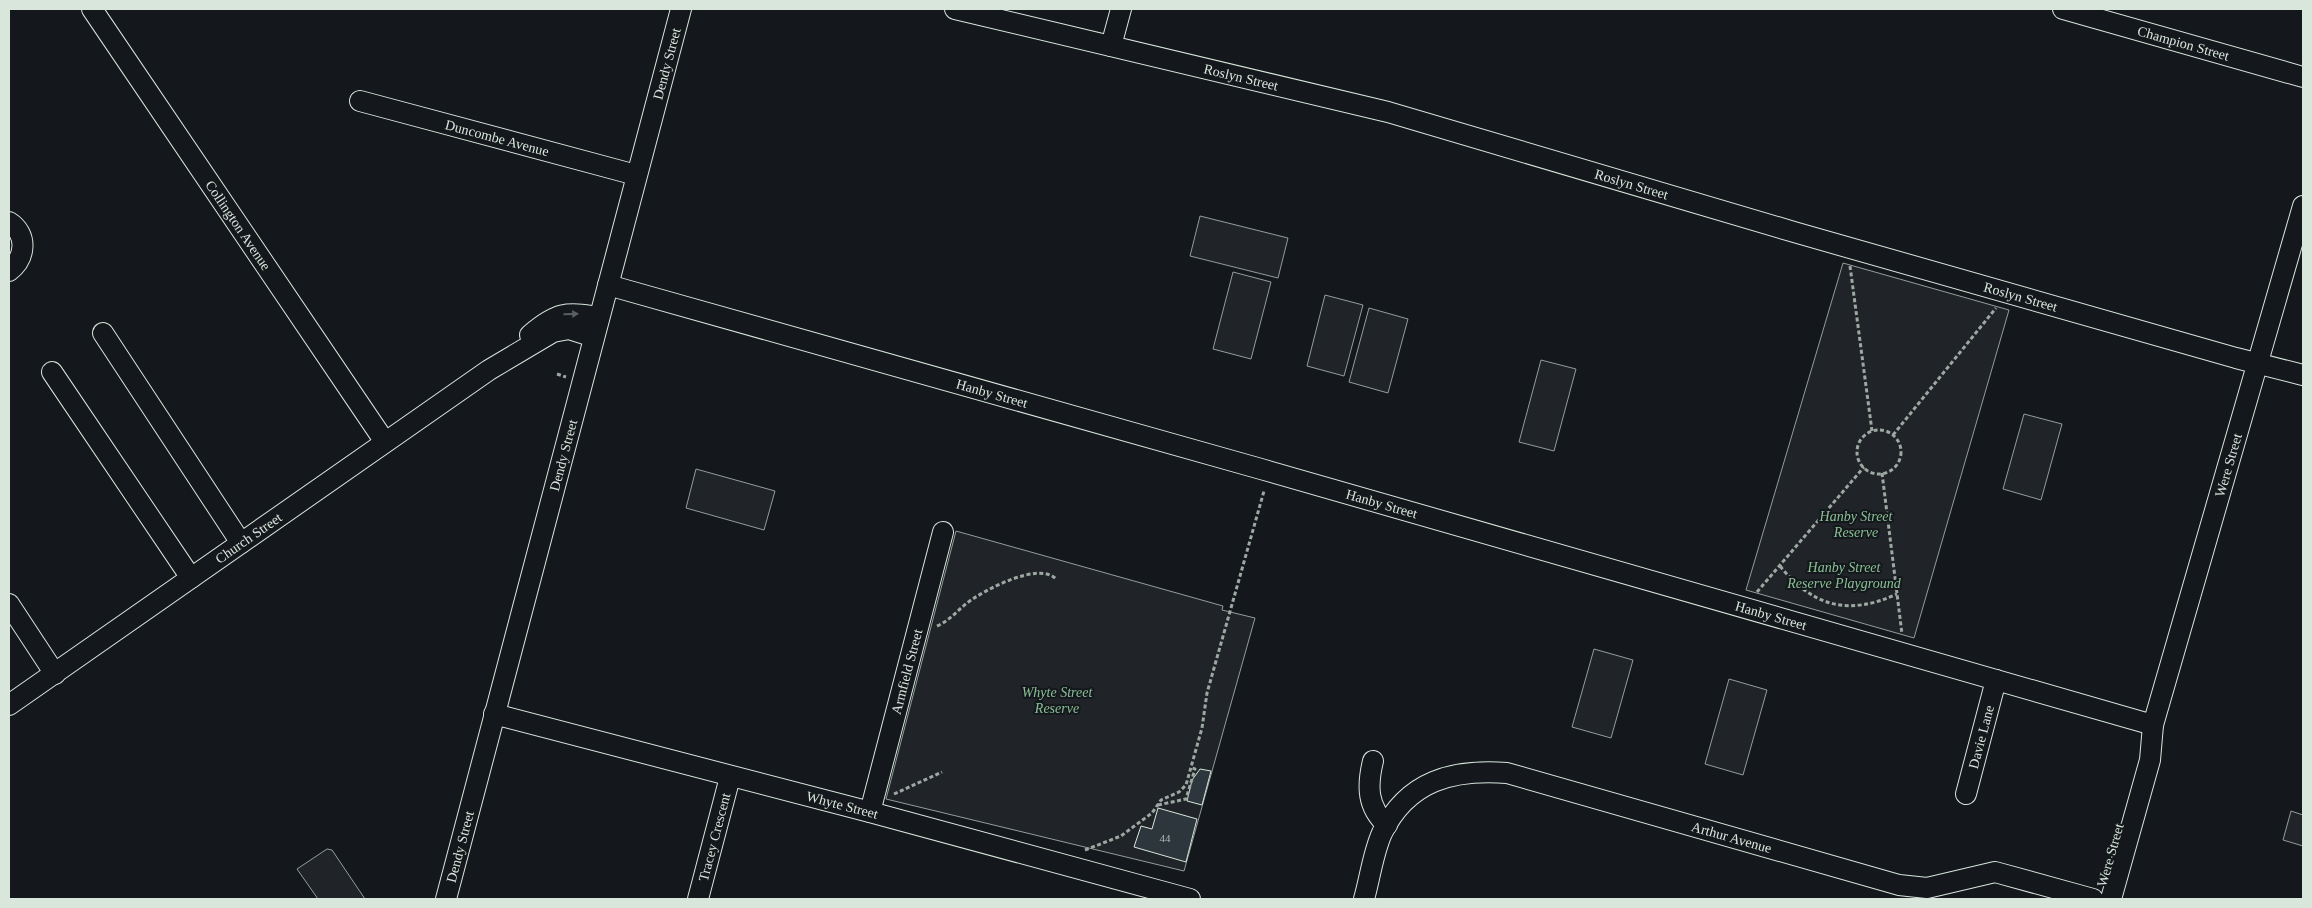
<svg xmlns="http://www.w3.org/2000/svg" width="2312" height="908" font-family="'Times New Roman',serif">
  <rect width="100%" height="100%" fill="#14181c"/>
  <g fill="#202428" stroke="#939e99">
    <path d="M1200,216L1288,238L1278,278L1190,256Z"/>
    <path d="M1843,263L2009,310L1914,638L1746,590Z"/>
    <path d="M1233,272L1271,282L1251,359L1213,349Z"/>
    <path d="M1325,295L1363,305L1344,376L1307,366Z"/>
    <path d="M1369,308L1408,319L1388,393L1349,382Z"/>
    <path d="M1541,360L1576,369L1554,451L1519,442Z"/>
    <path d="M2024,414L2062,424L2041,500L2003,489Z"/>
    <path d="M696,469L775,491L764,530L686,508Z"/>
    <path d="M956,531L1223,606L1222,610L1255,618L1184,871L886,799Z"/>
    <path d="M1594,649L1633,660L1611,738L1572,727Z"/>
    <path d="M1729,679L1767,690L1743,775L1705,764Z"/>
    <path d="M2291,811L2303,815V846L2283,840Z"/>
    <path d="M327,849L332,850L365,899H318L297,869Z"/>
  </g>
  <g fill="#2c363c" stroke="#d8e6dc">
    <path d="M1200,769L1211,771L1202,805L1187,801L1192,780Z"/>
    <path d="M1158,808L1197,819L1186,862L1134,847L1141,826L1152,829Z"/>
  </g>
  <g fill="none" stroke-linecap="round" stroke-linejoin="round">
    <g stroke="#d8e6dc" stroke-width="22">
      <g id="minor">
        <path id="s1" d="M92,9L385,442"/>
        <path id="s2" d="M955,9L1388,112L1794,232L2236,358L2303,375"/>
        <path id="s3" d="M2063,9L2303,77"/>
        <path d="M1111,46L1121,9"/>
        <path id="s4" d="M360,101L636,175"/>
        <path d="M9,222C28,234 26,258 9,271"/>
        <path id="s5" d="M608,285L1261,469L2153,725"/>
        <path d="M103,333L241,543"/>
        <path d="M530,335C557,312 565,312 599,317"/>
        <path d="M52,372L191,578"/>
        <path d="M9,604L55,674"/>
        <path id="s6" d="M9,705L489,370L553,332L569,329L594,337"/>
        <path id="s7" d="M494,714L870,812L1190,899"/>
        <path d="M1373,761C1367,786 1367,807 1387,825"/>
        <path id="s8" d="M1966,794L1996,680"/>
        <path id="s9" d="M870,812L943,532"/>
        <path id="s10" d="M446,899L681,9"/>
        <path id="s11" d="M698,899L730,777"/>
        <path id="s12" d="M1364,899C1370,878 1373,853 1382,833C1408,780 1453,769 1507,773L1899,885L1927,888L1995,872L2093,899"/>
        <path id="s13" d="M2111,899L2150,760L2153,725L2303,206"/>
      </g>
    </g>
    <g stroke="#9da8a2" stroke-width="3" stroke-dasharray="4 2.5" stroke-linecap="butt">
      <path d="M1850,266L1872,431"/>
      <path d="M557,374L566,377"/>
      <circle cx="1879" cy="452" r="22"/>
      <path d="M1893,435L1996,308"/>
      <path d="M1882,473L1902,634"/>
      <path d="M1780,566C1813,607 1849,616 1897,594"/>
      <path d="M1757,592L1864,467"/>
      <path d="M937,626C949,621 957,611 967,603C984,590 1039,561 1056,579"/>
      <path d="M894,794L942,772"/>
      <path d="M1158,805L1186,799L1195,769L1192,768"/>
      <path d="M1085,850L1121,836L1152,813L1161,800L1179,792L1186,785L1202,728L1207,693L1264,491"/>
    </g>
    <use href="#minor" stroke="#14181c" stroke-width="20"/>
  </g>
  <defs><path id="oneway-solid" d="M-6-.8H1V-3.2L6.5 0L1 3.2V.8H-6Z" transform="scale(1.25)"/></defs>
  <use fill="#59605f" href="#oneway-solid" transform="translate(571 314) rotate(-2)"/>
  <g text-anchor="middle" stroke-width="4" stroke-linejoin="round" paint-order="stroke">
    <g font-size="11" fill="#adbab4">
      <text x="1165" y="842">44</text>
    </g>
    <g font-size="14" fill="#d8e6dc" stroke="#14181c">
      <text dy="5" stroke="none"><textPath href="#s3" startOffset="125">Champion Street</textPath></text>
      <text dy="5" stroke="none"><textPath href="#s10" startOffset="864">Dendy Street</textPath></text>
      <text dy="5" stroke="none"><textPath href="#s2" startOffset="294">Roslyn Street</textPath></text>
      <text dy="5" stroke="none"><textPath href="#s4" startOffset="142">Duncombe Avenue</textPath></text>
      <text dy="5" stroke="none"><textPath href="#s2" startOffset="699">Roslyn Street</textPath></text>
      <text dy="5" stroke="none"><textPath href="#s1" startOffset="261">Collington Avenue</textPath></text>
      <text dy="5" stroke="none"><textPath href="#s2" startOffset="1104">Roslyn Street</textPath></text>
      <text dy="5" stroke="none"><textPath href="#s5" startOffset="399">Hanby Street</textPath></text>
      <text dy="5" stroke="none"><textPath href="#s10" startOffset="459">Dendy Street</textPath></text>
      <text dy="5" stroke="none"><textPath href="#s13" startOffset="450">Were Street</textPath></text>
      <text dy="5" stroke="none"><textPath href="#s5" startOffset="804">Hanby Street</textPath></text>
      <text dy="5" stroke="none"><textPath href="#s6" startOffset="292">Church Street</textPath></text>
      <text dy="5" stroke="none"><textPath href="#s5" startOffset="1209">Hanby Street</textPath></text>
      <text dy="5" stroke="none"><textPath href="#s9" startOffset="145">Armfield Street</textPath></text>
      <text dy="5" stroke="none"><textPath href="#s8" startOffset="59">Davie Lane</textPath></text>
      <text dy="5" stroke="none"><textPath href="#s7" startOffset="360">Whyte Street</textPath></text>
      <text dy="5" stroke="none"><textPath href="#s11" startOffset="64">Tracey Crescent</textPath></text>
      <text dy="5" stroke="none"><textPath href="#s12" startOffset="451">Arthur Avenue</textPath></text>
      <text dy="5" stroke="none"><textPath href="#s10" startOffset="54">Dendy Street</textPath></text>
      <text transform="translate(2110 855) rotate(-74)" y="5">Were Street</text>
    </g>
    <g font-size="14" font-style="italic" fill="#8ac095" stroke="#14181c">
      <text x="1856" y="521">Hanby Street<tspan x="1856" dy="16">Reserve</tspan></text>
      <text x="1844" y="572">Hanby Street<tspan x="1844" dy="16">Reserve Playground</tspan></text>
      <text x="1057" y="697">Whyte Street<tspan x="1057" dy="16">Reserve</tspan></text>
    </g>
  </g>
  <rect width="2312" height="908" fill="none" stroke="#d8e6dc" stroke-width="20"/>
</svg>
